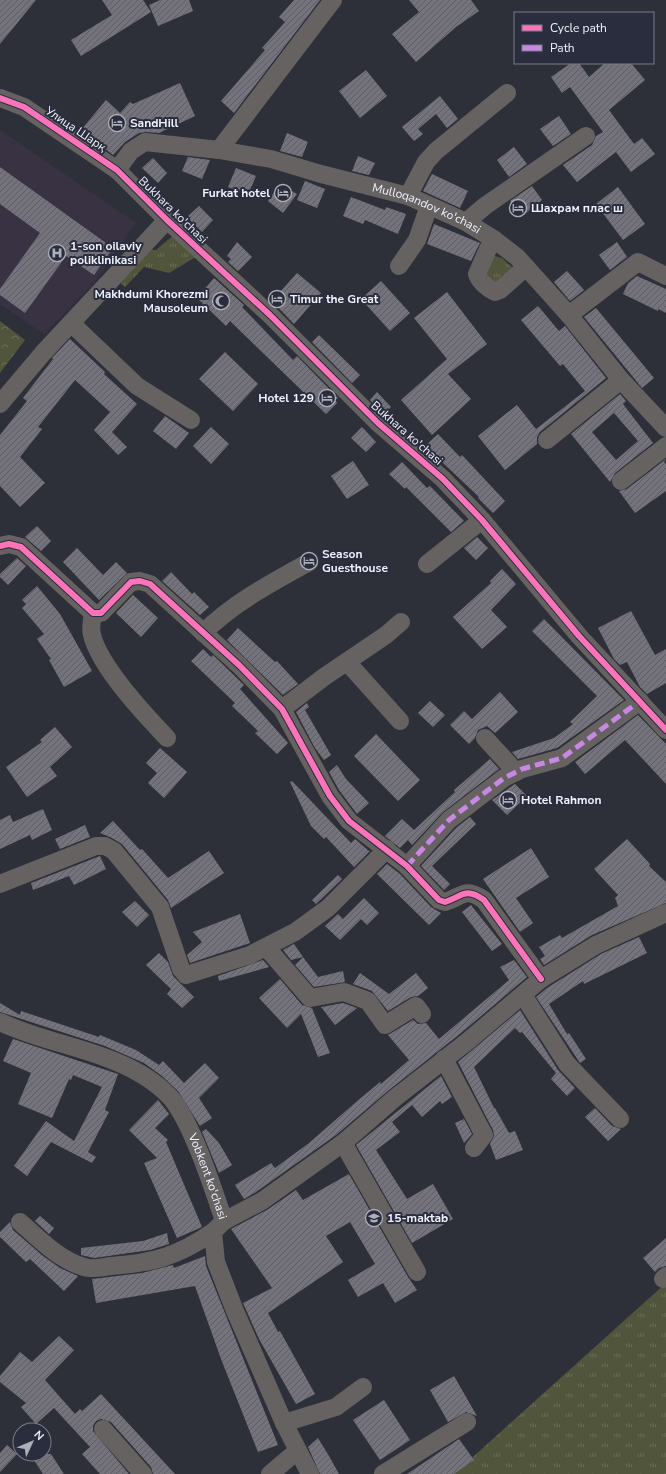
<svg xmlns="http://www.w3.org/2000/svg" width="666" height="1474" font-family="'Nunito Sans',sans-serif">
  <defs>
    <pattern id="forest-crowns" width="20" height="18" patternUnits="userSpaceOnUse"><rect width="20" height="18" fill="#51553c"/><path d="M2 6a3 3 0 1 1 6 0M12 15a3 3 0 1 1 6 0" fill="none" stroke="#6a6e59"/></pattern>
    <pattern id="park-tufts" width="24" height="20" patternUnits="userSpaceOnUse"><rect width="24" height="20" fill="#51553c"/><path d="M3 7l-1-3M5 7V3M7 7l1-3M15 17l-1-3M17 17v-4M19 17l1-3" fill="none" stroke="#6a6e59"/></pattern>
    <pattern id="building-hatch" width="6" height="6" patternUnits="userSpaceOnUse"><rect width="6" height="6" fill="#74737b"/><path d="M-1 1l2-2M0 6l6-6M5 7l2-2" fill="none" stroke="#5e5e64"/></pattern>
  </defs>
  <rect width="100%" height="100%" fill="#2e3039"/>
  <path fill="#383242" d="M0,130L136,223L94,283L44,334L0,304Z"/>
  <path fill="url(#forest-crowns)" d="M0,321L25,340L0,373Z"/>
  <g fill="url(#park-tufts)">
    <path d="M175,234L199,255L169,273L144,267L125,287L118,281L147,249L156,250Z"/>
    <path d="M490,255L502,258L515,270L497,287L483,272Z"/>
    <path d="M666,1283V1474H454Z"/>
  </g>
  <g fill="url(#building-hatch)" fill-rule="evenodd">
    <path d="M0,0H36L0,44Z"/>
    <path d="M102,0H143L151,12L81,56L71,40L112,15Z"/>
    <path d="M160,0H189L193,11L158,26L149,5Z"/>
    <path d="M294,0H320L234,113L221,101L265,50L262,48L285,22L279,17Z"/>
    <path d="M409,0H471L479,11L456,27L416,62L392,34L419,12Z"/>
    <path d="M571,63H579L589,77L605,63H631L645,80L609,110L634,144L642,138L655,154L631,172L616,152L577,182L563,165L592,145L596,136L603,132L570,87L562,93L551,77Z"/>
    <path d="M366,70L387,96L360,118L339,91Z"/>
    <path d="M180,83L195,116L159,133L146,132L139,133L125,142L113,155L81,130L106,100L120,113L130,102L133,104Z"/>
    <path d="M440,96L458,119L447,128L436,114L418,129L423,134L414,141L402,127Z"/>
    <path d="M559,116L571,134L553,146L540,129Z"/>
    <path d="M287,133L308,142L302,157L280,151Z"/>
    <path d="M514,147L527,164L509,177L497,160Z"/>
    <path d="M358,156L375,163L369,175L352,171Z"/>
    <path d="M188,157L210,160L202,179L182,171Z"/>
    <path d="M153,158L167,173L158,183L142,168Z"/>
    <path d="M0,167L113,248L94,275L66,256L25,313L0,295V289L40,233L0,204Z"/>
    <path d="M236,168L256,176L248,195L228,187Z"/>
    <path d="M432,174L468,191L460,208L423,191Z"/>
    <path d="M305,181L325,189L317,208L297,200Z"/>
    <path d="M280,184L297,194L283,213L268,201Z"/>
    <path d="M532,186L542,200L522,216L510,201Z"/>
    <path d="M618,187L645,224L623,240L596,204Z"/>
    <path d="M351,197L385,210L386,207L406,214L398,234L365,220L363,224L343,216Z"/>
    <path d="M199,206L213,220L202,232L187,217Z"/>
    <path d="M434,224L480,243L471,261L427,244Z"/>
    <path d="M237,242L252,257L238,271L228,262L231,259L227,256Z"/>
    <path d="M617,242L627,257L610,270L599,255Z"/>
    <path d="M567,271L584,290L570,301L554,282Z"/>
    <path d="M297,273L321,293L294,324L272,301Z"/>
    <path d="M637,276L666,289V313L658,309V311L623,294L628,283Z"/>
    <path d="M214,278L244,305L242,307L293,360L297,356L338,398L335,400L337,403L326,414L230,321L226,326L197,298Z"/>
    <path d="M381,281L410,313L390,331L361,299Z"/>
    <path d="M447,292L487,344L448,374L471,399L432,435L401,400L447,359L414,318Z"/>
    <path d="M538,306L559,331L565,326L606,378L540,432L537,437V444L505,470L478,436L517,405L536,429L585,391L563,364L560,366L521,320Z"/>
    <path d="M596,308L654,378L642,388L584,317Z"/>
    <path d="M319,335L360,375L352,383L312,342Z"/>
    <path d="M70,339L105,372L104,374L137,404L112,432L127,447L118,455L94,430L110,412L75,380L38,427L42,429L20,457L45,483L20,507L0,486V435L27,401L23,398L53,359L52,358Z"/>
    <path d="M225,352L258,384L233,411L199,379Z"/>
    <path d="M377,392L391,407L384,415L370,400Z"/>
    <path d="M620,394L626,401L623,404L653,443L615,473L610,482L571,434ZM614,413L638,441L616,460L592,432Z"/>
    <path d="M165,416L189,433L176,449L153,431Z"/>
    <path d="M211,427L229,444L211,464L193,446Z"/>
    <path d="M362,427L376,442L366,452L351,438Z"/>
    <path d="M438,434L460,457L462,455L505,501L493,513L478,498L479,497L425,446Z"/>
    <path d="M666,459L664,462L666,464V491L635,513L619,491L627,489Z"/>
    <path d="M353,461L369,485L347,499L331,476Z"/>
    <path d="M402,462L427,488L430,486L464,521L451,532L406,487L405,489L389,474Z"/>
    <path d="M37,526L51,541L41,551L25,537Z"/>
    <path d="M477,537L488,548L476,560L464,548Z"/>
    <path d="M77,548L103,575L116,562L127,573L99,600L63,562Z"/>
    <path d="M17,558L26,566L8,585L0,577V574Z"/>
    <path d="M502,569L516,584L491,610L507,627L482,649L453,617L491,583L490,581Z"/>
    <path d="M171,572L192,594L194,592L209,607L200,615L162,581Z"/>
    <path d="M37,586L60,614L92,671L64,687L49,660L51,659L37,639L44,634L22,608L26,604L22,600Z"/>
    <path d="M133,595L158,618L141,637L116,613Z"/>
    <path d="M631,611L655,655L666,649V683L647,694L640,687L627,662L620,665L614,659L598,628Z"/>
    <path d="M544,619L624,700L557,748L518,759L512,752L554,738L573,724L570,722L597,696L532,631Z"/>
    <path d="M238,628L275,662L277,661L298,684L283,695L227,640Z"/>
    <path d="M203,649L211,657L213,655L244,685L240,689L288,743L277,754L255,733L258,731L232,706L235,703L191,661Z"/>
    <path d="M500,692L518,712L495,733L487,726L478,730L475,738L469,744L450,725L464,711L472,719Z"/>
    <path d="M430,701L445,715L433,727L418,713Z"/>
    <path d="M307,703L309,707L305,710L331,755L324,760L315,748L296,712Z"/>
    <path d="M638,715L666,744V784L625,740L585,774L575,762Z"/>
    <path d="M55,727L72,747L50,767L57,776L27,797L6,767L42,742L40,740Z"/>
    <path d="M376,734L420,780L398,801L354,756Z"/>
    <path d="M160,748L187,772L164,798L148,783L157,773L146,763Z"/>
    <path d="M490,759L499,769L443,812L412,845L408,840L400,848L385,836L402,819L414,830L455,792L454,790Z"/>
    <path d="M337,765L346,779L369,803L357,814L339,790L329,772Z"/>
    <path d="M292,781L351,843L355,839L369,851H370L354,867L326,837L324,839L311,826L290,782Z"/>
    <path d="M515,784L527,796L507,815L492,800Z"/>
    <path d="M43,809L52,830L32,840L30,835L0,849V820L10,815L13,822Z"/>
    <path d="M470,817L476,824L432,866L450,884L444,890L421,866L456,828Z"/>
    <path d="M113,821L140,850L142,849L168,878L209,851L224,873L171,908L168,900L122,844L110,837L100,833Z"/>
    <path d="M85,825L90,837L60,849L55,839Z"/>
    <path d="M627,839L650,864L649,866L666,882V903L592,935L544,965L540,959L545,956L539,947L560,935L562,938L618,906L615,898L618,895L594,869Z"/>
    <path d="M531,848L549,877L516,898L533,923L520,932L483,879Z"/>
    <path d="M100,856L106,869L74,885L69,876L33,890L31,883Z"/>
    <path d="M387,864L400,874L431,907L441,913L429,925L377,874Z"/>
    <path d="M338,875L342,879L316,904L312,900Z"/>
    <path d="M364,898L379,913L367,925L361,919L340,940L325,926L338,914L343,919Z"/>
    <path d="M135,901L149,915L137,927L122,912Z"/>
    <path d="M471,905L502,944L492,951L462,912Z"/>
    <path d="M240,914L250,943L190,963L187,955L202,942L193,932Z"/>
    <path d="M639,937L647,953L584,984L583,981L549,1004L567,1034L569,1033L586,1059L580,1063L536,997L547,988L601,954Z"/>
    <path d="M294,944L303,957L291,960L283,950Z"/>
    <path d="M159,953L168,962L173,976L194,997L182,1008L167,994L171,989L146,965Z"/>
    <path d="M303,957L318,977L343,971L345,982L314,987L295,965Z"/>
    <path d="M263,960L269,967L219,981L218,976Z"/>
    <path d="M514,960L527,977L461,1033L389,1090L336,1135L256,1192L244,1199L235,1185L271,1163L275,1168L309,1143L356,1102L380,1082L381,1084L409,1060L388,1035L413,1020L418,1024L426,1023L439,1039L509,980L500,967Z"/>
    <path d="M360,973L389,994L416,973L428,988L418,996L411,997L388,1011L372,991L353,984Z"/>
    <path d="M280,979L302,1005L312,1008L330,1053L318,1057L301,1014L287,1028L259,998Z"/>
    <path d="M0,1003L20,1015L21,1011L99,1037L100,1035L136,1050L159,1065L163,1061L184,1083L205,1063L219,1078L199,1098L212,1118L200,1126L178,1091L162,1076L144,1063L105,1046L0,1012Z"/>
    <path d="M343,1003L357,1008L335,1025L321,1007Z"/>
    <path d="M520,1010L558,1070L575,1088L567,1096L551,1079L556,1073L522,1032L520,1033L515,1028L474,1067L494,1108H495L509,1133L515,1131L523,1150L496,1160L490,1144L494,1136L493,1130L458,1062Z"/>
    <path d="M13,1039L118,1074L105,1110L109,1112L88,1152L96,1157L92,1163L51,1142L27,1176L14,1166L46,1121L74,1141L102,1087L73,1075L71,1080L69,1079L52,1118L18,1104L31,1073L3,1061Z"/>
    <path d="M441,1076L452,1097L442,1104L440,1101L422,1117L412,1105L392,1122L400,1132L376,1150L407,1199L433,1184L453,1219L412,1243L356,1145Z"/>
    <path d="M158,1100L169,1114L155,1128L168,1140L166,1142L202,1227L177,1238L144,1163L157,1158L129,1130Z"/>
    <path d="M595,1108L612,1126L621,1129L608,1141L585,1117Z"/>
    <path d="M464,1119L472,1134L464,1143L455,1123Z"/>
    <path d="M206,1129L219,1143L232,1165L219,1173L202,1132Z"/>
    <path d="M349,1174L408,1277L417,1290L395,1303L383,1283L358,1297L348,1280L375,1264L350,1222L326,1236L343,1262L268,1313L278,1332L280,1331L315,1394L296,1404L259,1339L243,1303L272,1288L231,1229L267,1210L296,1190L303,1200Z"/>
    <path d="M40,1216L54,1228L49,1234L35,1221Z"/>
    <path d="M10,1222L13,1230L43,1256L60,1268L78,1276L64,1291L30,1259L26,1262L0,1237V1232Z"/>
    <path d="M167,1233L169,1244L150,1250L94,1258L81,1255V1248L143,1241Z"/>
    <path d="M666,1238V1266L659,1268L655,1272L643,1258Z"/>
    <path d="M205,1256L206,1266L278,1445L258,1452L221,1359L195,1286L96,1303L92,1279L142,1273L173,1265L174,1268Z"/>
    <path d="M59,1336L74,1350L45,1380L75,1414L80,1409L82,1411L101,1394L175,1474H153L151,1467L111,1422L101,1419L96,1421L93,1426V1431L129,1474H100L82,1454L90,1447L54,1408L36,1424L21,1407L26,1403L0,1382V1376L20,1352L32,1362Z"/>
    <path d="M454,1376L477,1416L466,1412L448,1422L430,1390Z"/>
    <path d="M384,1400L410,1440L380,1460L353,1420Z"/>
    <path d="M318,1438L329,1456L339,1474H320L308,1447Z"/>
    <path d="M459,1439L474,1460L454,1474H407Z"/>
    <path d="M7,1445L17,1454L0,1472V1453Z"/>
    <path d="M30,1454H51L64,1474H43Z"/>
  </g>
  <g fill="none" stroke-linecap="round" stroke-linejoin="round">
    <g stroke="#666262" stroke-width="18">
      <path d="M0,98L24,107L117,170L167,220L270,315L378,423L443,479L482,520L579,636L666,730"/>
      <path d="M219,150L333,0"/>
      <path id="s1" d="M117,170L131,151L145,142L219,150L271,159L321,174L408,196L466,222L495,240L517,257L569,315L621,380L666,428"/>
      <path d="M408,196L426,162L436,151L507,93"/>
      <path d="M466,222L485,206L586,136"/>
      <path d="M495,240L488,249L477,274C479,281 488,289 495,292L500,290L526,267"/>
      <path d="M399,266L417,240L429,206"/>
      <path d="M569,315L638,262L666,276"/>
      <path d="M71,323L137,386L191,420"/>
      <path d="M0,404L43,353L167,220"/>
      <path d="M547,440L621,380"/>
      <path d="M621,481L666,446"/>
      <path d="M0,546L9,544L21,547L93,613H101L131,582L140,581L150,584L239,665L282,709L330,796L349,821L407,866L439,900L445,902C463,896 465,887 484,900L541,979"/>
      <path d="M427,564L482,520"/>
      <path d="M93,613C92,620 90,628 92,635C100,667 144,714 167,738"/>
      <path d="M203,633C233,603 271,583 309,562"/>
      <path d="M347,662L400,721"/>
      <path d="M282,709L324,677L386,635L401,622"/>
      <path d="M485,738L516,772"/>
      <path d="M407,866L449,820L504,778L522,769L562,758L640,701"/>
      <path d="M0,884L96,846H105L114,851L160,907L181,969L186,975L250,955L295,932L328,908L387,849"/>
      <path d="M266,947L310,998L344,992L368,1001L385,1025L416,1006L422,1014"/>
      <path d="M523,995L567,1064L620,1119"/>
      <path id="s2" d="M0,1022C32,1037 67,1044 101,1056C127,1065 152,1077 171,1098C192,1123 213,1188 224,1221L213,1232L216,1262L235,1311L284,1423L310,1474"/>
      <path d="M444,1059L484,1135L474,1148"/>
      <path d="M343,1143L417,1272"/>
      <path d="M224,1221L262,1201L343,1143L395,1098L468,1041L541,979L596,945L666,913"/>
      <path d="M20,1222C38,1238 59,1260 84,1267C92,1270 103,1267 111,1266C154,1263 178,1256 213,1232"/>
      <path d="M663,1279L666,1276"/>
      <path d="M284,1423L336,1407L363,1387"/>
      <path d="M103,1429L143,1474"/>
      <path d="M270,1474L297,1451"/>
      <path d="M383,1474L467,1422"/>
    </g>
    <path stroke="#c787e3" stroke-width="5" stroke-dasharray="10 5" stroke-linecap="butt" d="M407,866L449,820L504,778L522,769L562,758L640,701"/>
    <g stroke="#2a2d3d" stroke-width="8">
      <g id="cycleway">
        <path d="M0,98L24,107L117,170L167,220L270,315L378,423L443,479L482,520L579,636L666,730"/>
        <path d="M0,546L9,544L21,547L93,613H101L131,582L140,581L150,584L239,665L282,709L330,796L349,821L407,866L439,900L445,902C463,896 465,887 484,900L541,979"/>
      </g>
    </g>
    <use href="#cycleway" stroke="#fb73b8" stroke-width="6"/>
  </g>
  <defs>
    <g id="hotel-ring" transform="scale(0.9)"><circle r="9.5" fill="#2a2d3d" stroke="#acaeb8" stroke-width="1.5"/><path d="M-6-4.5h1.5V1H6V5H4.5V3h-9V5H-6ZM-4 0a1.8 1.8 0 1 1 3.6 0ZM.5 0V-2.5h3Q6-2.5 6 0Z" fill="#acaeb8"/></g>
    <g id="hospital-ring" transform="scale(0.9)"><circle r="9.5" fill="#2a2d3d" stroke="#acaeb8" stroke-width="1.5"/><path d="M-5-5h3v3.5h4V-5h3V5h-3V1.5h-4V5h-3Z" fill="#acaeb8"/></g>
    <g id="mosque-ring" transform="scale(0.9)"><circle r="9.5" fill="#2a2d3d" stroke="#acaeb8" stroke-width="1.5"/><path d="M3.5-4.9A6 6 0 1 0 3.5 4.9A5 5 0 1 1 3.5-4.9Z" fill="#acaeb8"/></g>
    <g id="school-ring" transform="scale(0.9)"><circle r="9.5" fill="#2a2d3d" stroke="#acaeb8" stroke-width="1.5"/><path d="M0-5L7-2L0 1L-7-2ZM-4 1L0 2.5L4 1V4Q0 6-4 4Z" fill="#acaeb8"/></g>
  </defs>
  <g fill-rule="evenodd">
    <use href="#hotel-ring" x="117" y="123"/>
    <use href="#hotel-ring" x="283" y="193"/>
    <use href="#hotel-ring" x="518" y="208"/>
    <use href="#hospital-ring" x="57" y="253"/>
    <use href="#hotel-ring" x="277" y="299"/>
    <use href="#mosque-ring" x="221" y="301"/>
    <use href="#hotel-ring" x="327" y="398"/>
    <use href="#hotel-ring" x="309" y="561"/>
    <use href="#hotel-ring" x="508" y="800"/>
    <use href="#school-ring" x="374" y="1218"/>
  </g>
  <g text-anchor="middle" stroke-width="4" stroke-linejoin="round" paint-order="stroke">
    <g font-size="12" font-weight="bold" fill="#f0f2fd" stroke="#2a2d3d" text-anchor="start">
      <text x="130" y="127">SandHill</text>
      <text x="270" y="197" text-anchor="end">Furkat hotel</text>
      <text x="531" y="212">Шахрам плас ш</text>
      <text x="70" y="250">1-son oilaviy<tspan x="70" dy="14">poliklinikasi</tspan></text>
      <text x="208" y="298" text-anchor="end">Makhdumi Khorezmi<tspan x="208" dy="14">Mausoleum</tspan></text>
      <text x="290" y="303">Timur the Great</text>
      <text x="314" y="402" text-anchor="end">Hotel 129</text>
      <text x="322" y="558">Season<tspan x="322" dy="14">Guesthouse</tspan></text>
      <text x="521" y="804">Hotel Rahmon</text>
      <text x="387" y="1222">15-maktab</text>
    </g>
    <g font-size="12" fill="#f0f2fd" stroke="#2a2d3d">
      <text transform="translate(76 129) rotate(34)" y="4">Улица Шарқ</text>
      <text transform="translate(173 210) rotate(44)" y="4">Bukhara ko'chasi</text>
      <text dy="4" stroke="none"><textPath href="#s1" startOffset="331">Mulloqandov ko'chasi</textPath></text>
      <text transform="translate(407 433) rotate(41)" y="4">Bukhara ko'chasi</text>
      <text dy="4" stroke="none"><textPath href="#s2" startOffset="276">Vobkent ko'chasi</textPath></text>
    </g>
  </g>
  <rect x="514" y="12" width="140" height="52" fill="#2a2d3d" stroke="#797c8a"/>
  <rect x="522" y="25" width="20" height="6" fill="#fb73b8" stroke="#797c8a"/>
  <text x="550" y="32" font-size="12" fill="#f0f2fd">Cycle path</text>
  <rect x="522" y="45" width="20" height="6" fill="#c787e3" stroke="#797c8a"/>
  <text x="550" y="52" font-size="12" fill="#f0f2fd">Path</text>
  <g transform="translate(32 1442) rotate(46)"><circle r="19" fill="#2a2d3d" stroke="#797c8a"/>
  <path d="M0-3L7 15L0 10L-7 15Z" fill="#acaeb8"/>
  <text y="-6" font-size="11" font-weight="bold" text-anchor="middle" fill="#f0f2fd">N</text>
  </g>
</svg>
